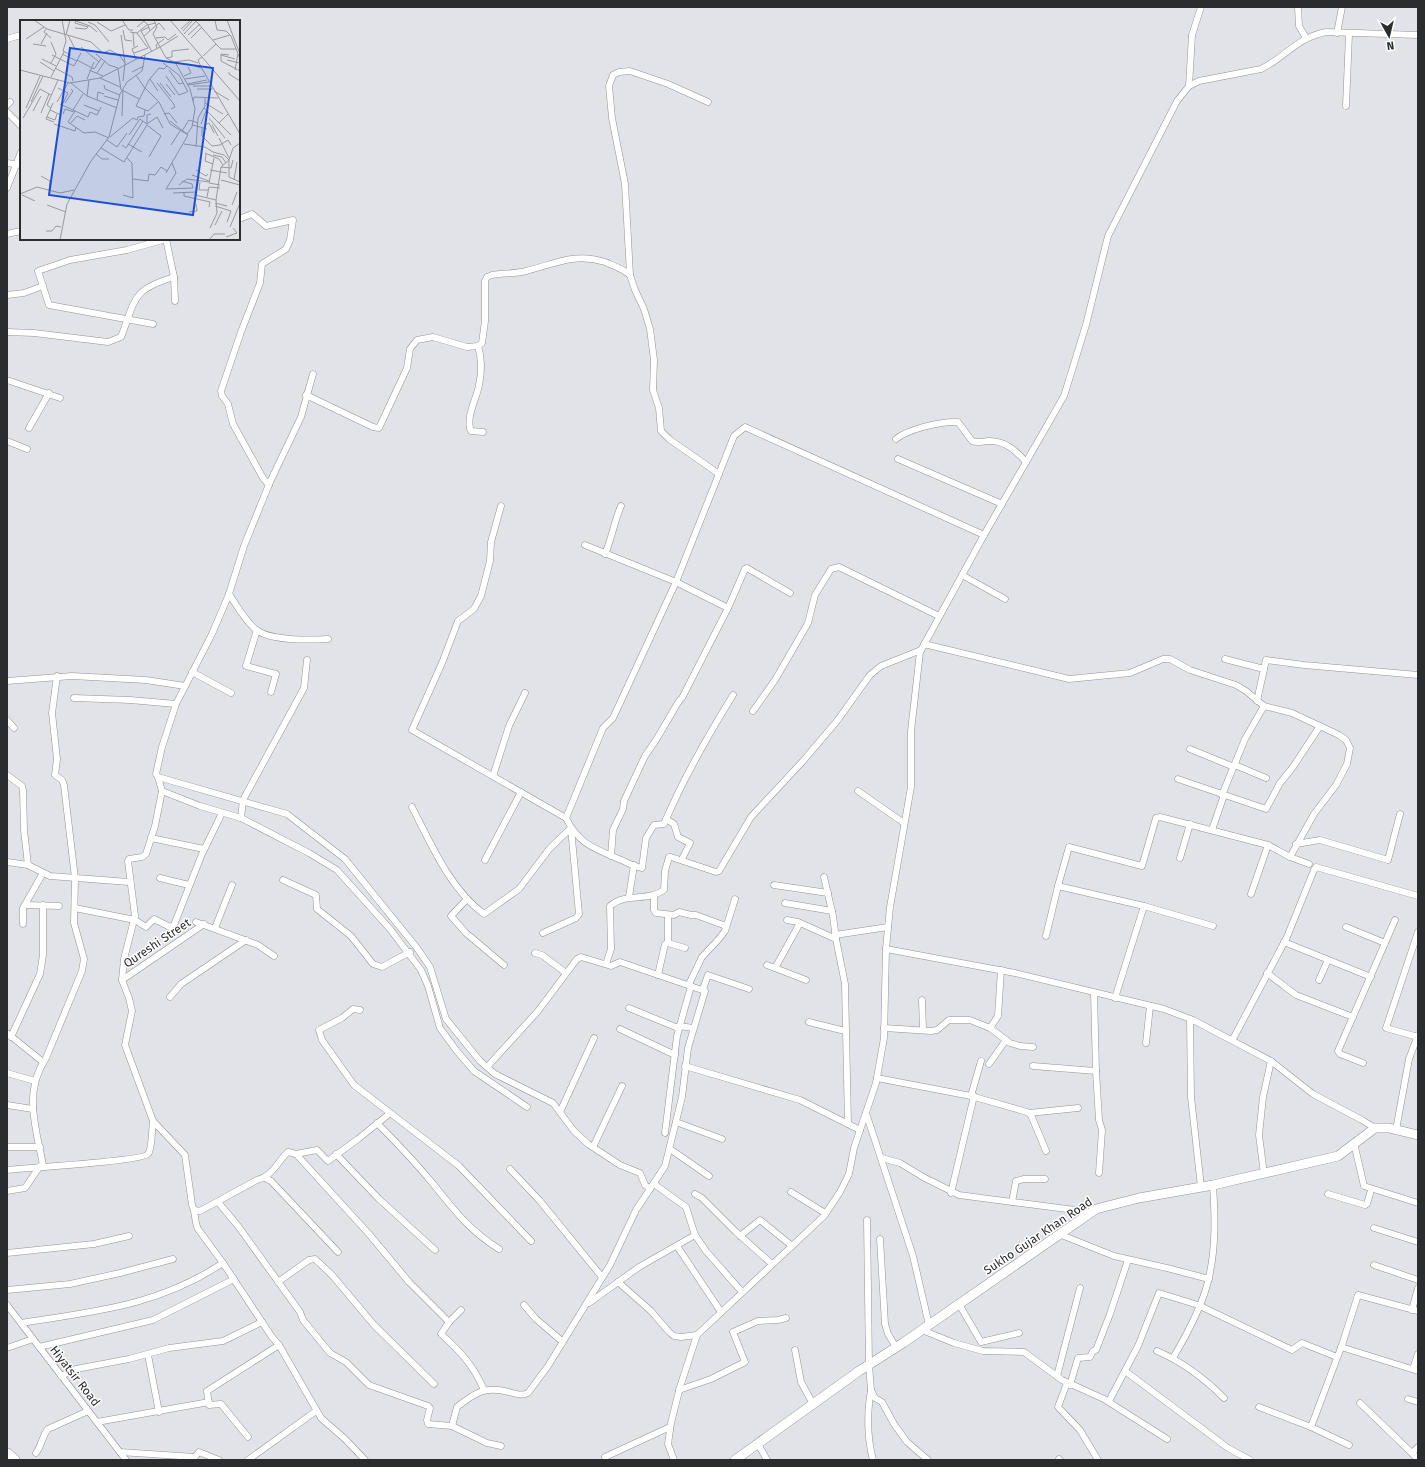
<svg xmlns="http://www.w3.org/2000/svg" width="1425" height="1467" font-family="'Fira Sans',sans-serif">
  <rect width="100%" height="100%" fill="#e1e3e9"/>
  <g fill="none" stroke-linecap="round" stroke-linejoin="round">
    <g stroke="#909398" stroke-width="7">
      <g id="street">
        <path d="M1298,7L1299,26L1306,38"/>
        <path d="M1337,33L1342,7"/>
        <path d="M7,39L21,35"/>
        <path d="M1189,86L1199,81L1261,69C1286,57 1296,38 1326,32L1418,35"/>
        <path d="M708,102L668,84L630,71L619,72L613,75L609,86L612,118L625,184L630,275L635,290L644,309L650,329L654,360L653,390L659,408L661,431L669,439L719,474"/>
        <path d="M7,105L10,102"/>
        <path d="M1346,106L1349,34"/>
        <path d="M7,112L21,126"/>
        <path d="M7,163L21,165"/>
        <path d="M7,188L21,152"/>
        <path d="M239,219L252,214L266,226L293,220L290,240L286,249L262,264L260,283L241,332L221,391L222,396L228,404L233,424L263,478L269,485"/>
        <path d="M7,234L21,231"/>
        <path d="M166,239L174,277L175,301"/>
        <path d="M7,295L24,293L43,286"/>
        <path d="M153,324L49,305L38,271L70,260L127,250L166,239"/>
        <path d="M7,332L34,333L108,342L121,337C136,299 131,290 174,277"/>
        <path d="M478,346C482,359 482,371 479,385C477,398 465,418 471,431L483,432"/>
        <path d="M313,374L301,417L270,482L244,546L229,594L212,634L176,704L162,747L156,774L158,777L287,814L345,859L417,948L430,967L446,1019L480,1061L495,1074L553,1103L574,1131L588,1144L620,1165L640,1173L645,1185L650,1189"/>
        <path d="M7,380L60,398"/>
        <path d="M306,395L373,427L379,428L407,368L410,349L417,340L433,337L467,347L478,346L482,343L485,321V281L487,277L492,275C503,273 515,274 526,271C555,264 574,252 605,262C614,266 622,268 630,275"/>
        <path d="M29,428L49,393"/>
        <path d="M896,439C908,429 942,421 958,422L972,441C977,443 982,442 988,441C1005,440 1016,451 1026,462"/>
        <path d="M7,441L27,449"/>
        <path d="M898,459L1002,504"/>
        <path d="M501,506L491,542L490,561L481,596L474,609L458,621L442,663L412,730L566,818L603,728L613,718L676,582L734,436L745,427L984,535"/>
        <path d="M585,545L676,582L728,608"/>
        <path d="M605,554C612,538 614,522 621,506"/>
        <path d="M962,575L1005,599"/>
        <path d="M229,594C237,606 244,619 255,629C269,641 310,640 328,639"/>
        <path d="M257,630L246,666L276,674L271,692"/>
        <path d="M924,644L1069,679L1130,673L1163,659H1170L1190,670L1236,685L1246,691L1264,706L1292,713L1339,735L1346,740L1350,748L1347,764L1336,785L1314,814L1290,857"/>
        <path d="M1225,659L1264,669"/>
        <path d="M192,672L231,693"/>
        <path d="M7,681L72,676L146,680L185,686"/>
        <path d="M74,698L130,700L176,704"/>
        <path d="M1257,701L1266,660L1304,665L1418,675"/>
        <path d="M753,711L775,680L808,623L815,595L831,569L839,567L939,616"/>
        <path d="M7,720L14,728"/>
        <path d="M1190,749L1234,767"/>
        <path d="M1235,765L1266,778"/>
        <path d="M7,775L22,786L23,790L24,830L28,865"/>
        <path d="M493,776L509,726L525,693"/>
        <path d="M158,777L162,791L200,806L241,818L309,853L337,870L390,929L421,970L428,986L440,1028L456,1050L474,1071L527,1107"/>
        <path d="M1178,779L1266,809L1280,783L1293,767L1320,726"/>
        <path d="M162,791L155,826L146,854L142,857L129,859L128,861L135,916L124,959L122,980L129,998L132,1011L125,1045L153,1121L185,1155L192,1205C196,1213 194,1221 198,1229L223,1263L272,1337L279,1345L321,1418L345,1439L365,1460"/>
        <path d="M858,791L904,823"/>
        <path d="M1222,795L1245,739L1264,706"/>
        <path d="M412,807C431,844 450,889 484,914L519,889L550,848L571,828L579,914L576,918L543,933"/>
        <path d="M241,818L243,800L304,688L307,660"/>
        <path d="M566,818C579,844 593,848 619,859C626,862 635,867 642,868L646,838L654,825L664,824C683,779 707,737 733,695"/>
        <path d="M666,819L674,824L678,837L690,843L682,859"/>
        <path d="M1212,830L1224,795"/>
        <path d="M151,838L204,849"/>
        <path d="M1296,844L1320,840L1388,860L1400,814"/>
        <path d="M611,856L613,830L623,809L624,801L645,756L656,740L679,701L682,698L728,608L745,569L747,568L790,593"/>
        <path d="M1180,858L1190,824"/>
        <path d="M485,860L521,792"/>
        <path d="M7,862L28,865L50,876L129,882"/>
        <path d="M824,877L833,916L836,939L845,984L848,1124"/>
        <path d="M160,878L189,885"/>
        <path d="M283,880L316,895L317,909L351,936L373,964L382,967L410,952"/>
        <path d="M774,885L828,893"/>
        <path d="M1058,886L1069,847L1142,866L1156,818L1160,817L1268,845L1290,857L1309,864"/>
        <path d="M1251,894L1268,845"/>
        <path d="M654,895V910L656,913L674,915L679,912L691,915H696L726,926"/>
        <path d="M629,897L634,865"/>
        <path d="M467,899L451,916L466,933L504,965"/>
        <path d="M785,903L832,911"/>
        <path d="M25,905L59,906"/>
        <path d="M75,908L135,920L146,927L154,919L170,927L174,925L202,854L222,813"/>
        <path d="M668,915V943L685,948"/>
        <path d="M787,920L798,922L836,939"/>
        <path d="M196,922L258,945L274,956"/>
        <path d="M23,924V908L43,873"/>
        <path d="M1346,927L1385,943"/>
        <path d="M215,928L232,885"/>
        <path d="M1418,932L1386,1028L1418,1037"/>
        <path d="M835,935L888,927"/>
        <path d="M1046,936L1058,886L1144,906L1213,926"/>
        <path d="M1284,942L1371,977"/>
        <path d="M886,949L1015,973L1164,1009L1193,1020L1271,1061L1313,1094L1362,1120L1375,1128"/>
        <path d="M535,953L542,955L566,973"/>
        <path d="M606,964L611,949L610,906C626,892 647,902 664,890L665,871L669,857H671L716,872L719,871L751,817L803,761L837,721L870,675L881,666L921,650"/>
        <path d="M767,965L806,980"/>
        <path d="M775,968L800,923"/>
        <path d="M1267,973L1296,995L1353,1017"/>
        <path d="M658,975L665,944L668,943"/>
        <path d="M122,980L204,924"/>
        <path d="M1319,980L1328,960"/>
        <path d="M689,984L702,957L718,940L725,931L735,899"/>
        <path d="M703,989L708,975L749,989"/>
        <path d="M170,997L181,984L246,940"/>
        <path d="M1115,998L1144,906"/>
        <path d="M922,1000L923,1030"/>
        <path d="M629,1008L678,1028"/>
        <path d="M360,1010L353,1009L342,1018L319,1030L322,1040L354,1085L459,1166L531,1241"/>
        <path d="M1190,1019L1191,1097L1201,1187"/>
        <path d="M809,1022L845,1031"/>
        <path d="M679,1026L693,1028"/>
        <path d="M884,1028L931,1031L937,1030L949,1020H970L990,1028L1010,1043L1020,1046L1033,1047"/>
        <path d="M990,1028L998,1016L1001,970"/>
        <path d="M620,1029L675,1055"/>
        <path d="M7,1033L43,1062"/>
        <path d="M11,1037L40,974L43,955V905"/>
        <path d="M1233,1039L1287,937L1314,870L1316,867L1418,896"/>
        <path d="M1146,1043L1150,1006"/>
        <path d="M1363,1063L1340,1054L1338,1051L1395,920"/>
        <path d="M989,1064L1006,1040"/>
        <path d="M685,1066L800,1100L860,1130"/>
        <path d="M1033,1066L1096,1071L1094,993"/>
        <path d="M1096,1071L1099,1120L1102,1130L1099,1173"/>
        <path d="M7,1073L35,1081"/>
        <path d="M877,1078L971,1096L1027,1112L1031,1115L1046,1151"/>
        <path d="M971,1096L981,1061"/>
        <path d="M7,1105L33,1109"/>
        <path d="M560,1112L594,1038"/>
        <path d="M866,1113L913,1256L929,1325"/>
        <path d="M1029,1113L1078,1108"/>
        <path d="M676,1122L722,1139"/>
        <path d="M377,1123C397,1143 416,1163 434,1185C455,1211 470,1231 499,1249"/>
        <path d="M1396,1130L1409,1059L1418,1035"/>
        <path d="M665,1133L677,1036L691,986"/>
        <path d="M1354,1143L1364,1186L1418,1203"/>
        <path d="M7,1147H40"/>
        <path d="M593,1147L622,1086"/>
        <path d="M670,1149L709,1176"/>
        <path d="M296,1154L317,1150L328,1161L358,1139L389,1114"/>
        <path d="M336,1154L379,1199L435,1250"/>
        <path d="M882,1158L900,1163L923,1177L959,1195L1090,1212"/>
        <path d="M43,1165C36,1128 23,1092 46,1058L82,971L84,959L74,923L75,878L64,785L62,780L55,775L57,759L52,713L57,676"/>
        <path d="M510,1169L540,1201L602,1277"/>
        <path d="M7,1170C25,1168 143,1161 148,1154C152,1150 152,1128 153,1121"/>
        <path d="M1264,1174L1259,1135L1263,1097L1271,1061"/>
        <path d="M265,1178L271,1181L338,1252"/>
        <path d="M654,1184L686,1207L695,1235L706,1251L742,1292"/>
        <path d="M7,1191L25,1188L40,1166"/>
        <path d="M791,1192L825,1213"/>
        <path d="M951,1193L974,1096"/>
        <path d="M695,1194L702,1198L736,1232L772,1264"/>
        <path d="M1328,1194L1365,1205L1367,1204L1371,1190"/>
        <path d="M218,1202L238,1226L300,1312L303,1320L330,1353L346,1362L369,1385L428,1406L430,1408L427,1420L428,1424L452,1426L487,1443L501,1446"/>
        <path d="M1012,1202L1016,1181L1024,1179H1045"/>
        <path d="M195,1210L200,1211L257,1180C273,1176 277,1162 288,1152L296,1154L369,1234L409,1282L449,1322"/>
        <path d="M867,1220L869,1365L871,1390L875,1398L882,1402L894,1424L907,1442L928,1460"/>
        <path d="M1374,1228L1418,1242"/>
        <path d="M1059,1234L1114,1256L1171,1269L1209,1279"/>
        <path d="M740,1236L760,1220L792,1246"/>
        <path d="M880,1239L885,1324L888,1334L896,1347"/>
        <path d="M677,1246L721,1312"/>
        <path d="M7,1253L94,1244L129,1236"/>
        <path d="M1374,1265L1418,1280"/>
        <path d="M278,1282L309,1260L315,1259L332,1275L374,1325L434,1384"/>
        <path d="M618,1282L651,1311L669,1332L674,1336L681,1337L697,1335"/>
        <path d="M7,1290L70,1284L120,1273L173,1259"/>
        <path d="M589,1303L639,1267L695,1235"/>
        <path d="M959,1304L981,1342L1019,1333"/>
        <path d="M7,1305L126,1460"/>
        <path d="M524,1305L536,1319L563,1342"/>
        <path d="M461,1310L449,1322L441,1334C460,1351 474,1366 484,1390"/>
        <path d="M1412,1310L1418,1288"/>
        <path d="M21,1323C96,1311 158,1306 223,1263"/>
        <path d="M922,1330L954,1343L983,1351L1024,1352L1062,1380L1104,1399L1167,1439"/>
        <path d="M39,1347L153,1320L234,1279"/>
        <path d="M1341,1347L1418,1371"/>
        <path d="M7,1348L33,1339"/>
        <path d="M795,1350L801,1382L813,1404"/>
        <path d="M1157,1351C1183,1362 1204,1378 1224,1398"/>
        <path d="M148,1355L159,1412"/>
        <path d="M1173,1358C1186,1336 1204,1302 1209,1277C1216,1247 1215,1215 1213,1185"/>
        <path d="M1413,1369L1418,1354"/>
        <path d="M1125,1371L1228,1448L1250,1460"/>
        <path d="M61,1376L76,1369L129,1359L169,1348L223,1341L262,1322"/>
        <path d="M1057,1376L1080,1288"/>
        <path d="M1067,1383L1058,1407L1080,1430L1098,1460"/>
        <path d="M1070,1385L1078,1358L1090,1357L1093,1351L1096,1350L1110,1314L1128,1260"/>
        <path d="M679,1390L711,1379L745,1362L733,1332L758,1321L778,1320L786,1318"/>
        <path d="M871,1390C867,1413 867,1437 873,1460"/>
        <path d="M1408,1399L1418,1402"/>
        <path d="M1109,1401L1138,1346L1159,1293L1198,1305L1292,1350L1302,1343L1337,1357"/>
        <path d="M1360,1403L1418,1459"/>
        <path d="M1259,1407L1311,1427L1349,1445"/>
        <path d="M97,1422L209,1402"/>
        <path d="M452,1426L457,1407C476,1392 485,1386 509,1392C515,1394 523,1396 528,1393L548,1366L610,1265L636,1210L665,1166L682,1097L688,1048L705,991L620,962L611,966L581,957L577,959L538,1011L488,1066"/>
        <path d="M1311,1427L1342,1345L1358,1295L1418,1311"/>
        <path d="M248,1437L221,1404L209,1405L207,1391L279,1345"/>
        <path d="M758,1444L767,1460"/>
        <path d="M120,1452L195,1457L199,1452L219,1460"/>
        <path d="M36,1453C42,1445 42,1436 48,1429L88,1411"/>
        <path d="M1412,1453L1418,1447"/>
        <path d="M605,1457L670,1427"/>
        <path d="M1059,1459L1060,1460"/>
        <path d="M248,1460L316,1411"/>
        <path d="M674,1460L668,1444L671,1423L680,1387L697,1335L824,1216L840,1192L849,1174L854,1148L876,1083L884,1038L886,949L890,907L911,787V731L920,652L984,535L1064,396L1086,325L1108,236L1177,101L1189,86L1192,35L1201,7"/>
      </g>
    </g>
    <g stroke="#909398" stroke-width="10">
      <path id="secondary" d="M735,1460L859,1371L903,1343L1096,1209L1139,1198L1213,1185L1338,1156L1375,1128H1389L1418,1135"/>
    </g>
    <g stroke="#909398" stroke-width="12">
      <path id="highway" d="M7,1454L14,1460"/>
    </g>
    <use href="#street" stroke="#fff" stroke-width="6"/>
    <use href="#secondary" stroke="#fff" stroke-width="9"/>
    <use href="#highway" stroke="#fff" stroke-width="11"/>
  </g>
  <g text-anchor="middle" stroke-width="3" stroke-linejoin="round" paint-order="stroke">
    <g font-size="12" fill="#2b2c2f" stroke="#fff">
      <text transform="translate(157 943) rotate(-34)" y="4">Qureshi Street</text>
      <text transform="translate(1038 1236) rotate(-34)" y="4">Sukho Gujar Khan Road</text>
      <text transform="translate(75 1376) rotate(52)" y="4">Hiyatsir Road</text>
    </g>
  </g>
  <g transform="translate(20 20)">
    <rect width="220" height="220" fill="#e1e3e9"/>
    <path fill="none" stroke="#989a9f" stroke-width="1" d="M14,0L27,9L71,22L83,33L90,30L100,36L105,43L103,61M42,0L46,21L43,31L51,35M56,0L55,3L68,7V5M102,0L109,10H113M150,0L220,81M195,0L197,10L206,11L211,16L220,39M207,0L220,34M56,1L70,6L77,12M176,1L196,24L183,36M68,2L75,5L89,22M77,2L91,11L105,5M117,7L124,1L128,5M129,7L121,11L132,32M55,8L66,9L68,7M26,9L24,12L31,18M161,9L171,0M103,10L105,20L112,21M130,11L128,5L135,3M163,11L173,0M110,12L117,13L128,28M113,12L114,27M117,13L128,4M164,14L177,0M46,15L50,0M48,15L55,29M101,15L105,43M168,15L180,4M124,16L139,3L145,10M158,16L140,27L146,38L154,42L169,40L178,43M136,18L145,17L148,20L156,14M171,18L182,7M6,19L24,7M193,20L210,15M31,22L36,34L31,43M13,24L26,26M21,24L27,13M196,24L201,29H216M61,27L79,42M137,28L136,25L144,19M114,33L128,28M42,34L57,41M76,34L89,45L98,48M32,35L54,46L61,33M201,35L215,39M209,35L201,34V41L220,51M182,37L178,40L181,47L220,114M146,38L152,37V31L169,29M22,39L36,46M116,39L112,29L118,26M57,40L74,49L81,39M207,40L220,43M20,42L34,51M155,42L170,69L175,89L172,107L167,114M143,43L159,55L168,72M168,44L181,48M35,48L52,57L53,61M98,49L101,70M0,50L50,63L80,58L140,27L133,14L137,7L134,0M69,50L83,56M149,50L159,64L163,63M215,50L218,34M112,52L124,46M209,52V54L220,61M77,53L85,41M116,55L124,67M146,56L159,75L167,72M164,56L171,53L168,47M31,57L44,32M80,58L100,67M67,59L74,42M130,59L138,71M165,59L185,56M51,63L67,76L97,88M137,63L153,83L155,87L151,89M140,63L151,77M146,64L155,75M167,64L187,60M84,65L85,69L100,75M168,65L189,62M173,66H191M124,67L139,82L150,104L168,115L146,153M38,68L48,73L42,85M177,69H193M102,70L119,79M194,71L209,80M67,76L69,60M84,76L98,80M77,80L78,72L84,74M173,81L174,77L198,78M11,82L23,56M37,82L48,63M138,82L128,91L116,86L129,60L139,48L144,49L147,46M33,83L26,99L34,102M45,83L53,71L51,69M185,83L203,94M40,84L53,90L63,74M64,85L79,91L81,87M6,88L20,56M31,88L27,85L38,60M184,88L211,115M30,90L41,95L39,100M53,90L68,97L70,92L77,95L79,91M13,91L21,76M55,91L48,102L64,113L75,112L89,118M21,93L29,74M43,94L45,89L54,92M131,94L127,95V104L137,97L143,108M144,94L149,93L157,103M102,96L103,70M27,97L35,100L37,94M3,98L20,69L31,75M189,98L205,118M150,101L167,114M199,103L208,94M34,104L55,111L56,107M50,104L57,96L65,100M181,104L186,91M173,105L187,109M185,105L189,103L194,113M192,105L198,116M182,108V116L192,126L200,125L208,120L211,125M162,111L169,100L178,103M109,115L120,99L127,104M90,117L113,98L117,100L118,97L124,96L125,90M199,118L209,138M87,120L97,127L107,113M220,123L213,128L209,140V157L220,162M108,124L122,132M164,124L185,127L193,132L204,135L209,140M102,125L106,128L123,101M151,125L160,111M176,127L178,98L185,86V78M81,128L104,142L127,105L141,116L129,137M185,133L199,139L203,145M76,134L82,139H89M186,134L185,141L193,144M193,135L202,137L206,143M194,138L189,163L200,165M152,143L156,153L146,169L173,168L172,164L162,161M201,147L211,148L213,140M176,150L186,156L188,154M190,150L207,153M172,155L189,161M21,156L30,161L29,171M113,159L128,161L129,154L135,155L141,147L147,151M201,160L220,165M214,160L217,142M180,162L179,170H188M159,165L167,159L189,162M164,172V176L190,182L189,187M153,173L176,172M0,174L17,167L40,173L54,170M2,175L15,181M103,175L113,178L112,143L107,138M175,175L196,180L201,147L209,140M175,175L177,162M187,177L189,167L200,168M195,183L207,186M27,185L46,192M212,185L217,172M195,186L211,191L207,202M169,192L177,191L176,184M195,205L202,191M210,207L220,183M190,208L197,193L196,180M26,211H32L36,206L41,207M206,217L217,213L213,208M40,220L47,184L71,141L89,117L100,74L107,62L122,51L125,35M189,220L194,214H205"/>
    <path fill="#1d4ed8" fill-opacity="0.15" stroke="#1d4ed8" stroke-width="2" d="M50,28L193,48L173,195L29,175Z"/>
    <rect width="220" height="220" fill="none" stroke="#2b2c2f" stroke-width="2"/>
  </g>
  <rect width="1425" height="1467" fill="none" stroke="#2b2c2f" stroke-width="16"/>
  <g transform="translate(1389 36) rotate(172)" stroke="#ffffff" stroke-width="3" paint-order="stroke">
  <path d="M0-3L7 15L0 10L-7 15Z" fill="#2b2c2f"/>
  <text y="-6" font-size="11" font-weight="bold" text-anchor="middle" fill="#2b2c2f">N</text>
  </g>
</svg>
